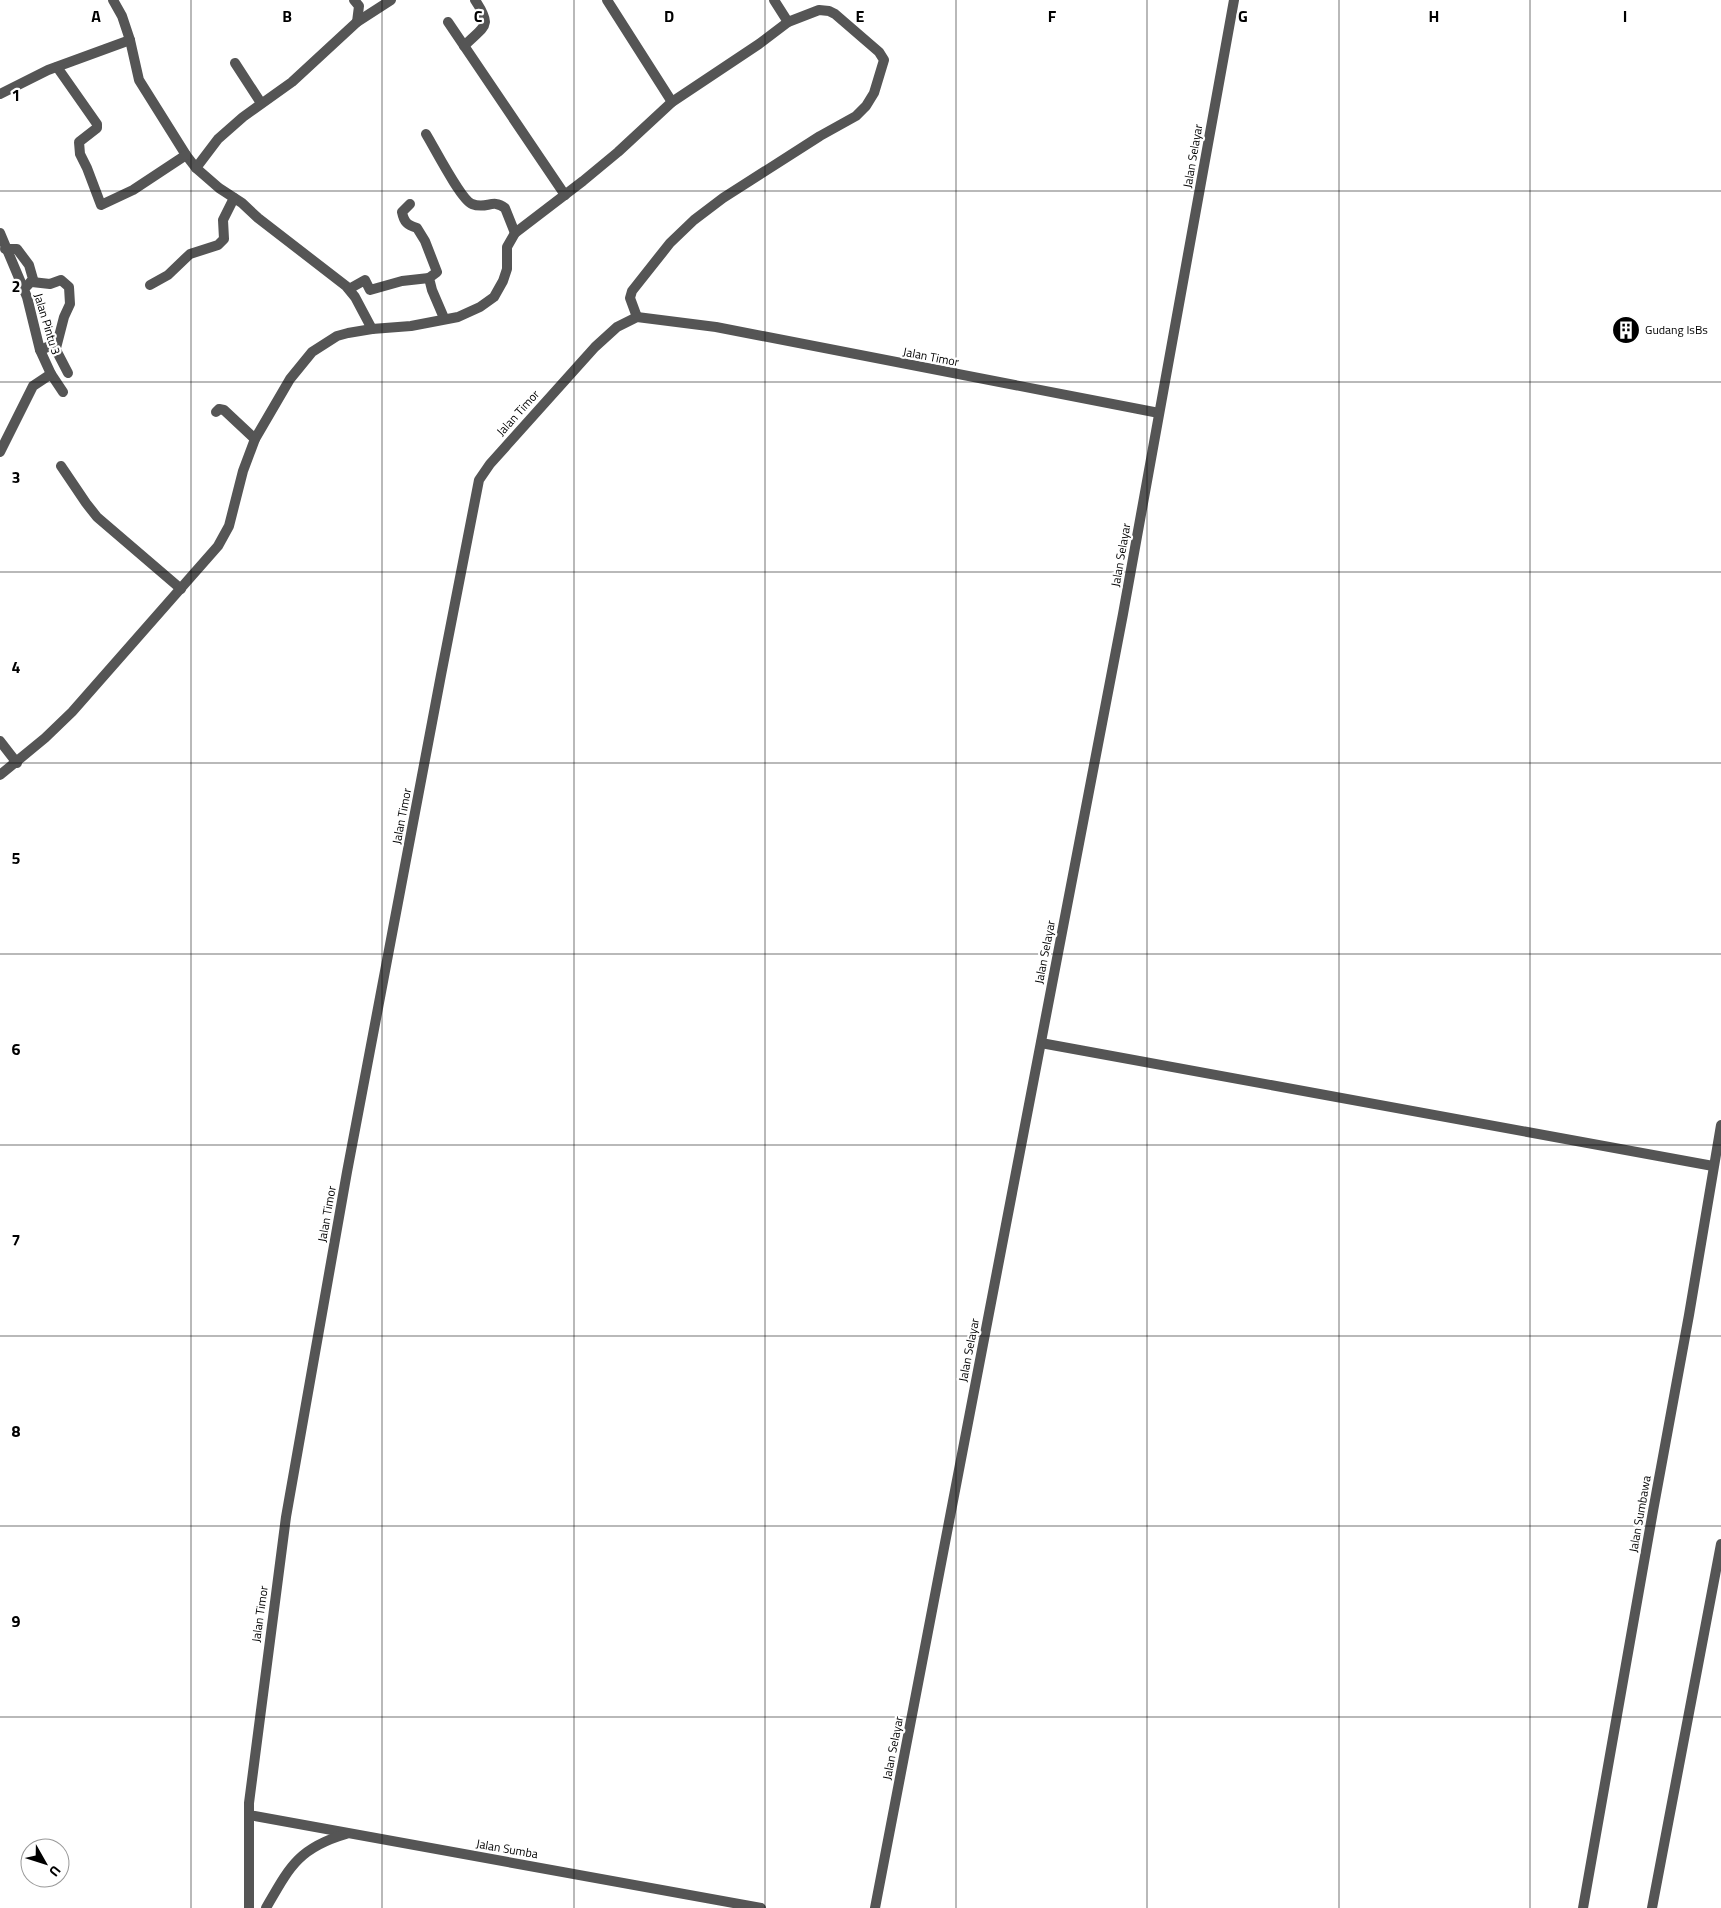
<svg xmlns="http://www.w3.org/2000/svg" width="1721" height="1908" font-family="'Titillium Web',sans-serif">
  <rect width="100%" height="100%" fill="#fff"/>
  <g fill="none" stroke-linecap="round" stroke-linejoin="round">
    <g stroke="#555" stroke-width="10">
      <path d="M113,0L122,16L130,40L139,80L186,155L196,168L219,188L242,203L258,218L346,286L355,297L372,329"/>
      <path d="M354,0L359,6L357,22"/>
      <path d="M607,0L672,102"/>
      <path d="M774,0L788,22"/>
      <path d="M448,22L565,195"/>
      <path d="M464,46C485,25 493,27 475,0"/>
      <path d="M235,63L261,103"/>
      <path d="M57,67L97,124V128L79,142L80,154L87,168L101,205L133,190L186,155"/>
      <path d="M0,94L48,70L130,40"/>
      <path d="M426,134C434,147 461,200 472,204C487,210 492,198 505,208L515,233"/>
      <path d="M196,168L218,139L243,117L292,82L357,22L391,0"/>
      <path d="M410,204L402,212C404,222 407,225 417,228L425,241L437,272L429,278L432,290L444,318"/>
      <path d="M0,233L27,297L40,350L51,374L63,392"/>
      <path d="M5,249H17L29,265L33,279L27,286"/>
      <path d="M32,282L50,284L61,280L69,287L70,304L64,317L56,348"/>
      <path d="M150,285L168,275L190,254L218,245L224,239L223,220L234,198"/>
      <path d="M349,289L365,280L370,290L402,281L429,278"/>
      <path d="M40,350L50,346H54L68,373"/>
      <path d="M216,412L219,409L224,410L255,439"/>
      <path d="M0,452L33,386L51,374"/>
      <path d="M61,466L86,503L97,517L181,589"/>
      <path d="M0,741L17,763"/>
      <path d="M0,775L45,738L72,712L218,546L229,526L243,471L255,439L290,379L312,352L337,336L348,333L372,329L411,326L458,317L480,307L494,297L503,281L507,269V247L515,233L583,181L618,152L672,102L759,44L788,22L819,10L829,11L835,14L879,52L884,60L874,93L866,106L856,116L820,136L723,198L694,220L670,243L632,291L630,298L637,317"/>
      <path d="M1041,1043L1713,1166"/>
      <path d="M249,1815L761,1908"/>
      <path d="M249,1908V1803L286,1517L347,1172L441,675L479,480L490,464L507,445L595,347L617,327L637,317L716,327L1159,413"/>
      <path d="M266,1908C289,1868 298,1848 346,1834"/>
      <path d="M875,1908L1123,614L1234,0"/>
      <path d="M1583,1908L1653,1511L1689,1315L1721,1125"/>
      <path d="M1652,1908L1721,1544"/>
    </g>
  </g>
  <path fill="none" stroke="#000" stroke-width="1" stroke-opacity="0.55" d="M191,0V1908M382,0V1908M574,0V1908M765,0V1908M956,0V1908M1147,0V1908M1339,0V1908M1530,0V1908M0,191H1721M0,382H1721M0,572H1721M0,763H1721M0,954H1721M0,1145H1721M0,1336H1721M0,1526H1721M0,1717H1721"/>
  <defs>
    <g id="building-disc" transform="scale(1.4375)"><circle r="9.5" fill="#000" stroke="#fff"/><path d="M-4-6H4V6H1V3H-1V6H-4ZM-2.5-4.3h1.7v1.8h-1.7ZM.8-4.3h1.7v1.8H.8ZM-2.5-1h1.7V.8h-1.7ZM.8-1h1.7V.8H.8Z" fill="#fff"/></g>
  </defs>
  <g fill-rule="evenodd">
    <use href="#building-disc" x="1626" y="330"/>
  </g>
  <g text-anchor="middle" stroke-width="4.5" stroke-linejoin="round" paint-order="stroke">
    <g font-size="12" fill="#000" stroke="#fff">
      <text transform="translate(1193 156) rotate(-80)" y="4">Jalan Selayar</text>
      <text transform="translate(47 324) rotate(73)" y="4">Jalan Pintu 3</text>
      <text transform="translate(931 357) rotate(11)" y="4">Jalan Timor</text>
      <text transform="translate(518 413) rotate(-48)" y="4">Jalan Timor</text>
      <text transform="translate(1121 555) rotate(-80)" y="4">Jalan Selayar</text>
      <text transform="translate(402 816) rotate(-79)" y="4">Jalan Timor</text>
      <text transform="translate(1045 952) rotate(-79)" y="4">Jalan Selayar</text>
      <text transform="translate(327 1214) rotate(-80)" y="4">Jalan Timor</text>
      <text transform="translate(969 1350) rotate(-79)" y="4">Jalan Selayar</text>
      <text transform="translate(1640 1514) rotate(-80)" y="4">Jalan Sumbawa</text>
      <text transform="translate(260 1614) rotate(-82)" y="4">Jalan Timor</text>
      <text transform="translate(893 1748) rotate(-79)" y="4">Jalan Selayar</text>
      <text transform="translate(507 1849) rotate(10)" y="4">Jalan Sumba</text>
    </g>
    <g font-size="12" fill="#000" stroke="#fff" text-anchor="start">
      <text x="1645" y="334">Gudang IsBs</text>
    </g>
  </g>
  <g font-size="16" text-anchor="middle" font-weight="bold" fill="#000" stroke="#fff" stroke-width="4.5" stroke-linejoin="round" paint-order="stroke">
    <text x="96" y="22">A</text>
    <text x="287" y="22">B</text>
    <text x="478" y="22">C</text>
    <text x="669" y="22">D</text>
    <text x="860" y="22">E</text>
    <text x="1052" y="22">F</text>
    <text x="1243" y="22">G</text>
    <text x="1434" y="22">H</text>
    <text x="1625" y="22">I</text>
    <text x="16" y="101">1</text>
    <text x="16" y="292">2</text>
    <text x="16" y="483">3</text>
    <text x="16" y="673">4</text>
    <text x="16" y="864">5</text>
    <text x="16" y="1055">6</text>
    <text x="16" y="1246">7</text>
    <text x="16" y="1437">8</text>
    <text x="16" y="1627">9</text>
  </g>
  <g transform="translate(45 1863) rotate(129)"><circle r="24" fill="#ffffff" stroke="#999999"/>
  <path d="M0-4L9 19L0 12L-9 19Z" fill="#000000"/>
  <text y="-8" font-size="14" font-weight="bold" text-anchor="middle" fill="#000000">U</text>
  </g>
</svg>
